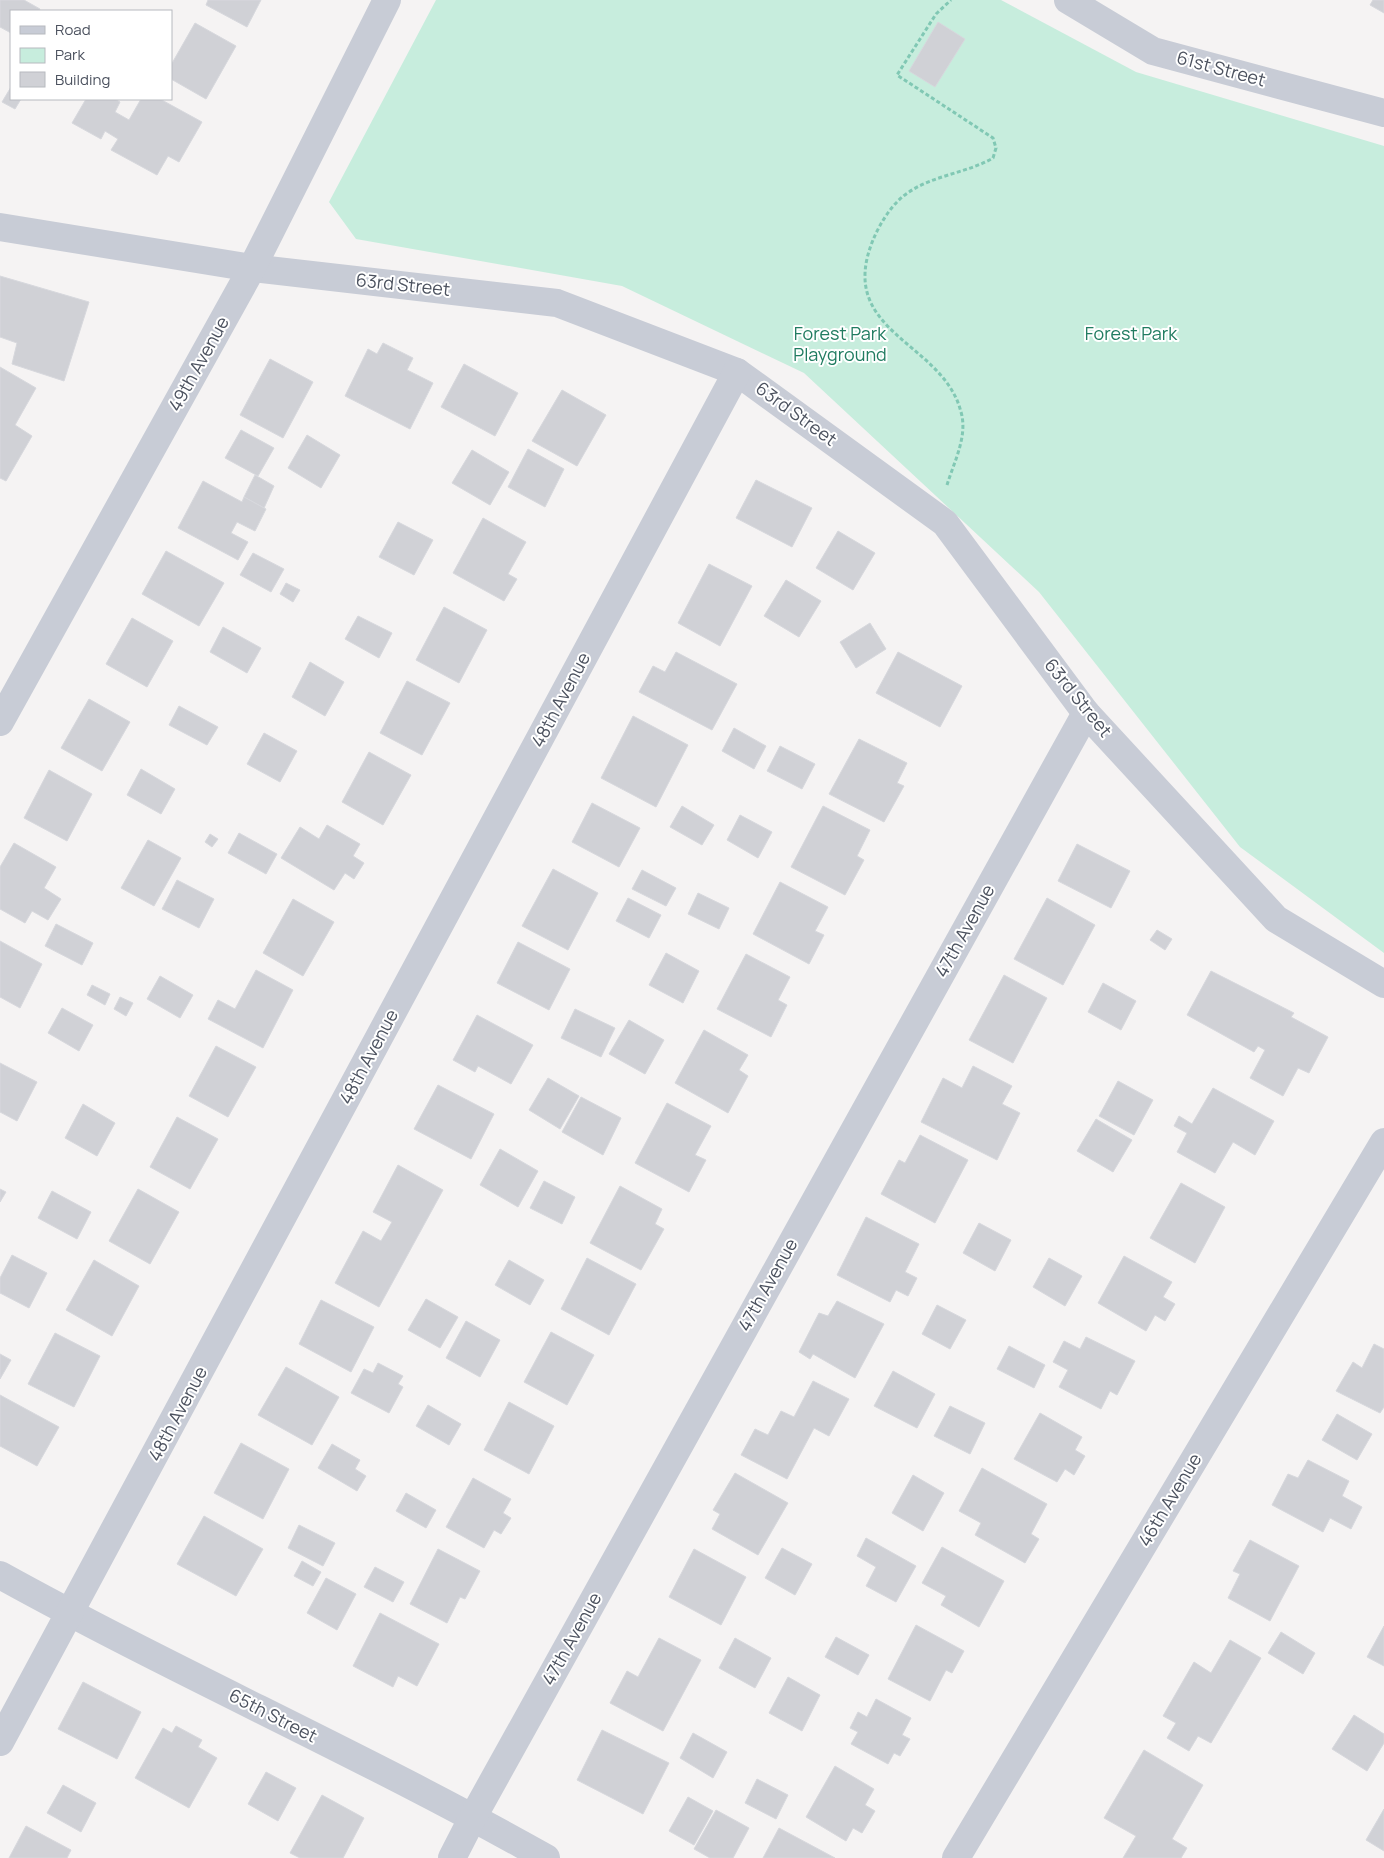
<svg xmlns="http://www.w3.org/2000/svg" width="1384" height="1858" font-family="Manrope,sans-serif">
  <rect width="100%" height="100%" fill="#f5f3f3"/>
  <path fill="#c7eddd" d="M436,0H1001L1136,72L1384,146V953L1240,847L1039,592L804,373L622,286L356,239L329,202Z"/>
  <g fill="#d0d1d6" stroke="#d7d8dd">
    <path d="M0,0H24L40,9L39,11H11V33L0,27Z"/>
    <path d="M208,0H261L247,27L206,5Z"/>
    <path d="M1373,0H1384V13L1370,5Z"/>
    <path d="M938,22L965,39L935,87L909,71Z"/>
    <path d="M195,23L236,46L206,99L171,79V65Z"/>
    <path d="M11,87V99H21L15,109L2,102Z"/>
    <path d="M86,99H115L120,102L115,112L129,120L141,99H160L202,122L179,162L168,156L157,175L111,150L118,139L105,131L101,139L72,123Z"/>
    <path d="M0,276L89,302L64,381L12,364L17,343L0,337Z"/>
    <path d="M383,343L413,358L407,370L433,383L410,429L345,396L368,349L377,354Z"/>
    <path d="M270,359L313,382L283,438L240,415Z"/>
    <path d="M464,364L518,393L495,436L441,407Z"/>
    <path d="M0,367L36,388L15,425L32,436L6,481L0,478Z"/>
    <path d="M562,390L606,415L577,466L532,441Z"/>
    <path d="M241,430L274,448L258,476L225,458Z"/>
    <path d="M307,435L340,455L321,488L288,468Z"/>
    <path d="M528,449L564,469L545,507L508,487Z"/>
    <path d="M472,450L509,472L490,505L452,483Z"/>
    <path d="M255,475L274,486L264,508L244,497Z"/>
    <path d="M756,480L812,508L792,547L736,518Z"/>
    <path d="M203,481L242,502L244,497L266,509L255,531L237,522L231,533L248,542L238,560L178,528Z"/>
    <path d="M483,518L526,542L508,574L517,579L504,601L453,573Z"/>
    <path d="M398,522L433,540L414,575L379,557Z"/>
    <path d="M838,531L875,553L853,590L816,568Z"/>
    <path d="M166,551L224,583L199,626L142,594Z"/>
    <path d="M253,553L284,569L271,592L240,575Z"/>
    <path d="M709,564L752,586L720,646L678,623Z"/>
    <path d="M786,580L821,601L799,637L764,616Z"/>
    <path d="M286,583L300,590L293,602L280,594Z"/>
    <path d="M444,607L487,630L459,683L416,660Z"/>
    <path d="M358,616L392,633L379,658L345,639Z"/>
    <path d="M132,618L173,641L147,687L106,664Z"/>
    <path d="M870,623L886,649L856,668L840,642Z"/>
    <path d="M223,627L261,648L247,673L210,652Z"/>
    <path d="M676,652L737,684L712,730L639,692L653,666L665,672Z"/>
    <path d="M898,652L962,686L940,727L876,693Z"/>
    <path d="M310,662L344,682L325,716L292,697Z"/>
    <path d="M407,681L450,703L422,755L380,733Z"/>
    <path d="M89,699L130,722L102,771L61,748Z"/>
    <path d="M179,706L218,727L207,745L169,725Z"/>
    <path d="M633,716L688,745L656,807L601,778Z"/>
    <path d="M734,728L766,746L754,769L722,751Z"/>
    <path d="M264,733L297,751L280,782L247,764Z"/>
    <path d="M859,739L907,763L897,783L904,786L884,822L829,794Z"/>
    <path d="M780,746L815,764L802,789L767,771Z"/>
    <path d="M369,752L411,775L383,825L342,802Z"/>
    <path d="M141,769L175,789L161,814L127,795Z"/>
    <path d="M49,770L92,794L67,841L24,818Z"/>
    <path d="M592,803L640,828L619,867L572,842Z"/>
    <path d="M682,806L714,825L702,845L670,827Z"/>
    <path d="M823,806L870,830L857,856L864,860L845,895L791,867Z"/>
    <path d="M740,815L772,832L758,858L727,840Z"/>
    <path d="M327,825L360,844L353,856L364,863L354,879L345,873L334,890L281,858L300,827L319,839Z"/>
    <path d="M239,833L277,854L266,874L228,853Z"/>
    <path d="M210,834L218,839L212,847L205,842Z"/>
    <path d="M148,840L181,858L154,906L121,888Z"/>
    <path d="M14,843L56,867L44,888L61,899L48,920L32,911L25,923L0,909V867Z"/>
    <path d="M1077,844L1130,871L1111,908L1058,881Z"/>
    <path d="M553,869L598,893L568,950L522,926Z"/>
    <path d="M642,870L676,888L666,906L632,889Z"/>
    <path d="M177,880L214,899L199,928L162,909Z"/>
    <path d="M780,882L828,907L815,931L824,935L809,964L753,934Z"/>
    <path d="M698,893L729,908L719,929L688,914Z"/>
    <path d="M628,898L661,915L649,938L616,921Z"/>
    <path d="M1047,898L1095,925L1063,985L1014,959Z"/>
    <path d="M293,899L334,922L303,976L263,953Z"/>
    <path d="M56,924L93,943L82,965L45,946Z"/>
    <path d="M1157,930L1172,939L1165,950L1150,940Z"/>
    <path d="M0,941L42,964L20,1008L0,997Z"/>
    <path d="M518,942L570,969L549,1010L497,983Z"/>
    <path d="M666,953L699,971L683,1003L649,985Z"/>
    <path d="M746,954L790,977L778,1000L787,1005L771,1037L717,1009Z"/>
    <path d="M256,970L293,990L263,1048L208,1019L218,1000L235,1009Z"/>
    <path d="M1211,971L1294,1013L1291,1017L1328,1037L1309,1073L1298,1068L1283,1096L1250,1078L1265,1050L1258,1046L1254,1052L1187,1015Z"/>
    <path d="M1004,975L1047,998L1013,1063L969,1040Z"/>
    <path d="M160,976L193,995L180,1018L147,999Z"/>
    <path d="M1103,983L1136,1001L1121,1030L1088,1012Z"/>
    <path d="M92,985L110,994L105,1005L87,995Z"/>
    <path d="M120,997L133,1003L126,1016L114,1009Z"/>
    <path d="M62,1008L93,1025L79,1051L48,1033Z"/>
    <path d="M575,1009L615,1028L601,1057L561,1038Z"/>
    <path d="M477,1015L533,1045L511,1084L478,1066L475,1072L453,1060Z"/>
    <path d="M629,1020L664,1040L645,1074L609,1054Z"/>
    <path d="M704,1030L748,1055L739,1070L748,1076L728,1113L675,1083Z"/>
    <path d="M216,1046L256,1067L228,1117L189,1096Z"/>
    <path d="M0,1063L37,1082L17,1121L0,1112Z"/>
    <path d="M973,1066L1012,1086L1002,1104L1020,1113L997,1160L921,1122L943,1078L962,1088Z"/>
    <path d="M548,1078L579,1096L560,1129L529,1110Z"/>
    <path d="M1118,1081L1153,1100L1134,1135L1099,1116Z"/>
    <path d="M438,1085L494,1114L471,1159L414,1129Z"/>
    <path d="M1213,1088L1274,1121L1255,1155L1233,1142L1215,1173L1177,1152L1187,1133L1174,1126L1179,1116L1192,1124Z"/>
    <path d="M581,1097L621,1118L603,1155L562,1132Z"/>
    <path d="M667,1103L711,1126L695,1155L706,1160L689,1192L635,1163Z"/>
    <path d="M83,1104L115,1123L97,1156L65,1138Z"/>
    <path d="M177,1117L218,1139L190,1189L150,1167Z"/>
    <path d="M1096,1119L1132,1140L1113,1172L1077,1151Z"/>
    <path d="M920,1135L968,1160L935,1223L881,1194L899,1160L905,1163Z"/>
    <path d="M500,1149L538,1171L518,1207L480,1185Z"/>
    <path d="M398,1165L443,1190L379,1307L335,1283L363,1231L381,1241L392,1222L373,1212Z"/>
    <path d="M544,1181L575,1197L562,1224L530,1208Z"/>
    <path d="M1181,1183L1225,1207L1195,1263L1150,1238Z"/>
    <path d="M620,1186L662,1209L655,1224L664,1229L641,1270L590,1243Z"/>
    <path d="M0,1189L6,1192L0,1202Z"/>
    <path d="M138,1189L179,1212L150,1264L109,1241Z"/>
    <path d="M52,1191L91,1212L77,1239L38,1218Z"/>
    <path d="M866,1217L919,1244L905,1272L917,1278L908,1296L896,1290L890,1302L837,1275Z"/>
    <path d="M979,1223L1011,1240L995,1271L963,1253Z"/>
    <path d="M12,1255L47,1273L29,1308L0,1293V1278Z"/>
    <path d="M1124,1256L1172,1282L1163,1297L1175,1304L1165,1321L1155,1315L1146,1331L1098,1303Z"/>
    <path d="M587,1258L636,1284L609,1335L561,1309Z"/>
    <path d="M1049,1258L1082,1276L1065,1306L1033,1287Z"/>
    <path d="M94,1260L139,1286L112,1336L66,1310Z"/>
    <path d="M509,1260L544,1280L530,1305L495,1285Z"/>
    <path d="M426,1299L458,1317L440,1348L408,1330Z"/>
    <path d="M321,1300L374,1327L351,1372L299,1344Z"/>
    <path d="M837,1301L884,1324L855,1378L813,1354L810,1359L799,1352L819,1313L828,1316Z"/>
    <path d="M937,1305L966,1320L950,1349L922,1334Z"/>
    <path d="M466,1321L500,1340L480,1377L446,1358Z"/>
    <path d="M551,1332L594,1355L567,1405L524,1382Z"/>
    <path d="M55,1333L100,1356L74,1407L28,1384Z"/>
    <path d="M1086,1337L1135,1361L1117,1395L1110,1391L1101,1409L1059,1387L1068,1370L1053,1362L1064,1341L1080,1349Z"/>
    <path d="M1374,1344L1384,1349V1407L1380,1413L1336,1391L1353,1362L1362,1368Z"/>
    <path d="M1009,1346L1045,1365L1034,1388L997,1369Z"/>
    <path d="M0,1354L11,1360L0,1379Z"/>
    <path d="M378,1363L403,1376L398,1384L403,1387L389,1413L351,1393L364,1369L373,1373Z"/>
    <path d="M286,1367L339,1397L312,1445L258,1415Z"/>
    <path d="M893,1371L935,1394L917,1428L874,1406Z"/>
    <path d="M813,1381L849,1399L829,1436L814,1428L787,1479L741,1455L755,1429L768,1435L781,1411L794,1417Z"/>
    <path d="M0,1395L59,1427L37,1466L0,1446Z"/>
    <path d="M509,1402L554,1426L529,1474L484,1450Z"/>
    <path d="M428,1405L461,1424L449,1445L416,1426Z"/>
    <path d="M950,1406L985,1423L970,1454L934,1436Z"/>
    <path d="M1040,1413L1082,1437L1075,1450L1085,1456L1074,1475L1065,1469L1057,1482L1014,1459Z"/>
    <path d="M1337,1414L1372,1434L1357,1460L1322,1440Z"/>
    <path d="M241,1443L289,1469L263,1519L214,1493Z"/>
    <path d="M332,1444L360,1460L355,1469L366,1476L357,1491L318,1468Z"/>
    <path d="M1308,1460L1349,1481L1342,1496L1362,1507L1351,1529L1330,1518L1323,1532L1272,1505L1288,1474L1298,1478Z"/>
    <path d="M982,1468L1047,1504L1031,1534L1039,1539L1025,1563L975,1535L981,1523L959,1511Z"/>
    <path d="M735,1473L788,1503L758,1555L712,1529L720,1514L713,1510Z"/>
    <path d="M913,1475L944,1493L923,1531L892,1513Z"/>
    <path d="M473,1478L511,1499L503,1513L511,1518L501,1534L494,1530L484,1548L446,1527Z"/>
    <path d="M406,1493L436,1510L426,1528L396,1511Z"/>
    <path d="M204,1516L263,1549L236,1596L177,1564Z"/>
    <path d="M299,1525L335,1543L323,1566L288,1548Z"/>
    <path d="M866,1538L916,1566L896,1602L866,1586L876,1567L857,1556Z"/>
    <path d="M1250,1540L1299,1566L1270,1621L1228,1598L1240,1574L1233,1571Z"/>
    <path d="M942,1547L1004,1581L979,1627L941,1605L946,1596L922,1583Z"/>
    <path d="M782,1548L812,1564L795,1595L765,1578Z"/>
    <path d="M438,1549L480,1571L465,1599L460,1597L447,1623L410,1604Z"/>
    <path d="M694,1549L746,1577L721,1625L669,1597Z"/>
    <path d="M302,1561L321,1572L313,1586L294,1576Z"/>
    <path d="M375,1567L404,1582L393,1602L364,1587Z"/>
    <path d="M326,1578L356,1594L337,1630L307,1613Z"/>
    <path d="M380,1613L439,1644L417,1686L398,1676L393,1687L353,1666Z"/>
    <path d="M916,1625L964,1651L952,1673L946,1670L930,1701L888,1679Z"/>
    <path d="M1384,1626V1666L1367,1657Z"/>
    <path d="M1281,1632L1315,1653L1303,1674L1268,1653Z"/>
    <path d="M836,1637L869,1655L858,1675L825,1657Z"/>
    <path d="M659,1638L701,1660L663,1731L610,1703L627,1671L638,1677Z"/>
    <path d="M735,1638L771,1658L755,1688L719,1668Z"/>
    <path d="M1230,1640L1261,1658L1211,1743L1198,1736L1189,1751L1167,1738L1176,1723L1163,1716L1194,1662L1211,1673Z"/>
    <path d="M788,1677L820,1695L802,1731L769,1713Z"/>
    <path d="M83,1682L141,1712L117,1759L58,1729Z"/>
    <path d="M876,1699L911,1718L902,1735L910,1739L900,1756L894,1753L888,1764L851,1744L858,1732L850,1728L858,1712L867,1717Z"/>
    <path d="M1354,1715L1384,1734V1743L1367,1771L1332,1749Z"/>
    <path d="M176,1726L202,1740L198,1747L217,1758L189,1808L135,1778L163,1728L172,1733Z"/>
    <path d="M602,1730L669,1763L643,1814L577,1780Z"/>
    <path d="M693,1733L727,1752L713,1778L680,1758Z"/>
    <path d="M1144,1750L1203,1785L1172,1839L1187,1848L1181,1858H1123L1136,1836L1104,1818Z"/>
    <path d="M835,1766L874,1789L865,1805L875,1811L862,1833L853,1828L846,1841L806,1817Z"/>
    <path d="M266,1772L296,1788L278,1821L248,1804Z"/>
    <path d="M757,1779L788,1795L776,1819L745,1803Z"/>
    <path d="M63,1785L96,1803L81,1832L47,1813Z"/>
    <path d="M322,1795L364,1818L343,1858H300L290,1853Z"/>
    <path d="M688,1797L713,1811L694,1845L669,1831Z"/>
    <path d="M1384,1809V1851L1366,1840Z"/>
    <path d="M716,1810L749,1828L733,1858H710L694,1849Z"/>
    <path d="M26,1826L71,1850L67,1858H9Z"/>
    <path d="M779,1828L835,1858H763Z"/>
  </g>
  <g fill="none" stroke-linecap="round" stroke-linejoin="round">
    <path stroke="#81c8b4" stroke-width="3" stroke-dasharray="4 2.5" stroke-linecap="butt" d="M947,485C954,462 968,436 961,412C943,341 835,333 873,240C880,223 893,202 909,192C934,175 967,173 993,158L996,148L993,138L897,75L936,14L951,0"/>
    <g stroke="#c8ccd6" stroke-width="28">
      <path d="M1068,0L1153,51L1384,113"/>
      <path d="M0,227L252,268L557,303L737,372L945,523L1086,713L1276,919L1384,984"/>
      <path d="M0,722L252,268L387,0"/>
      <path d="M0,1575C179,1674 367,1757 546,1858"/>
      <path d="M0,1742L737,372"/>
      <path d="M452,1858L473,1817L1086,713"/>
      <path d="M956,1858L1384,1142"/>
    </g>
  </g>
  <g text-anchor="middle" stroke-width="4" stroke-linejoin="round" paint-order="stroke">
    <g font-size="18" fill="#4c525f" stroke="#fff">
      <text transform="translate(1221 69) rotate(15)" y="6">61st Street</text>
      <text transform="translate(403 285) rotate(6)" y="6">63rd Street</text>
      <text transform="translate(199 364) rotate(-61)" y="6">49th Avenue</text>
      <text transform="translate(796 414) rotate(36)" y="6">63rd Street</text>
      <text transform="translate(1078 698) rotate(51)" y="6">63rd Street</text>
      <text transform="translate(561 700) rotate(-62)" y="6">48th Avenue</text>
      <text transform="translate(965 931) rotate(-61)" y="6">47th Avenue</text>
      <text transform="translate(369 1057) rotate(-62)" y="6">48th Avenue</text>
      <text transform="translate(768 1285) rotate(-61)" y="6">47th Avenue</text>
      <text transform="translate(178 1414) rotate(-62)" y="6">48th Avenue</text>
      <text transform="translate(1170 1500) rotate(-59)" y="6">46th Avenue</text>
      <text transform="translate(572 1639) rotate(-61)" y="6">47th Avenue</text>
      <text transform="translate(273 1716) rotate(27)" y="6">65th Street</text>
    </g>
    <g font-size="18" fill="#217c61" stroke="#fff">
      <text x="840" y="340">Forest Park<tspan x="840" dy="21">Playground</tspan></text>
      <text x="1131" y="340">Forest Park</text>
    </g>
  </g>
  <rect x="10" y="10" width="162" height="90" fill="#ffffff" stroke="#b7babf"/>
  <rect x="20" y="26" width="25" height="8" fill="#c8ccd6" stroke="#b7babf"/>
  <text x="55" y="35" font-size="15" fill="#4c525f">Road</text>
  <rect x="20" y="48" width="25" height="15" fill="#c7eddd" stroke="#b7babf"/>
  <text x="55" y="60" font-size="15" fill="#4c525f">Park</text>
  <rect x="20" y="72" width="25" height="15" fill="#d0d1d6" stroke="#b7babf"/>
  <text x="55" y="85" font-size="15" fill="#4c525f">Building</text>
</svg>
